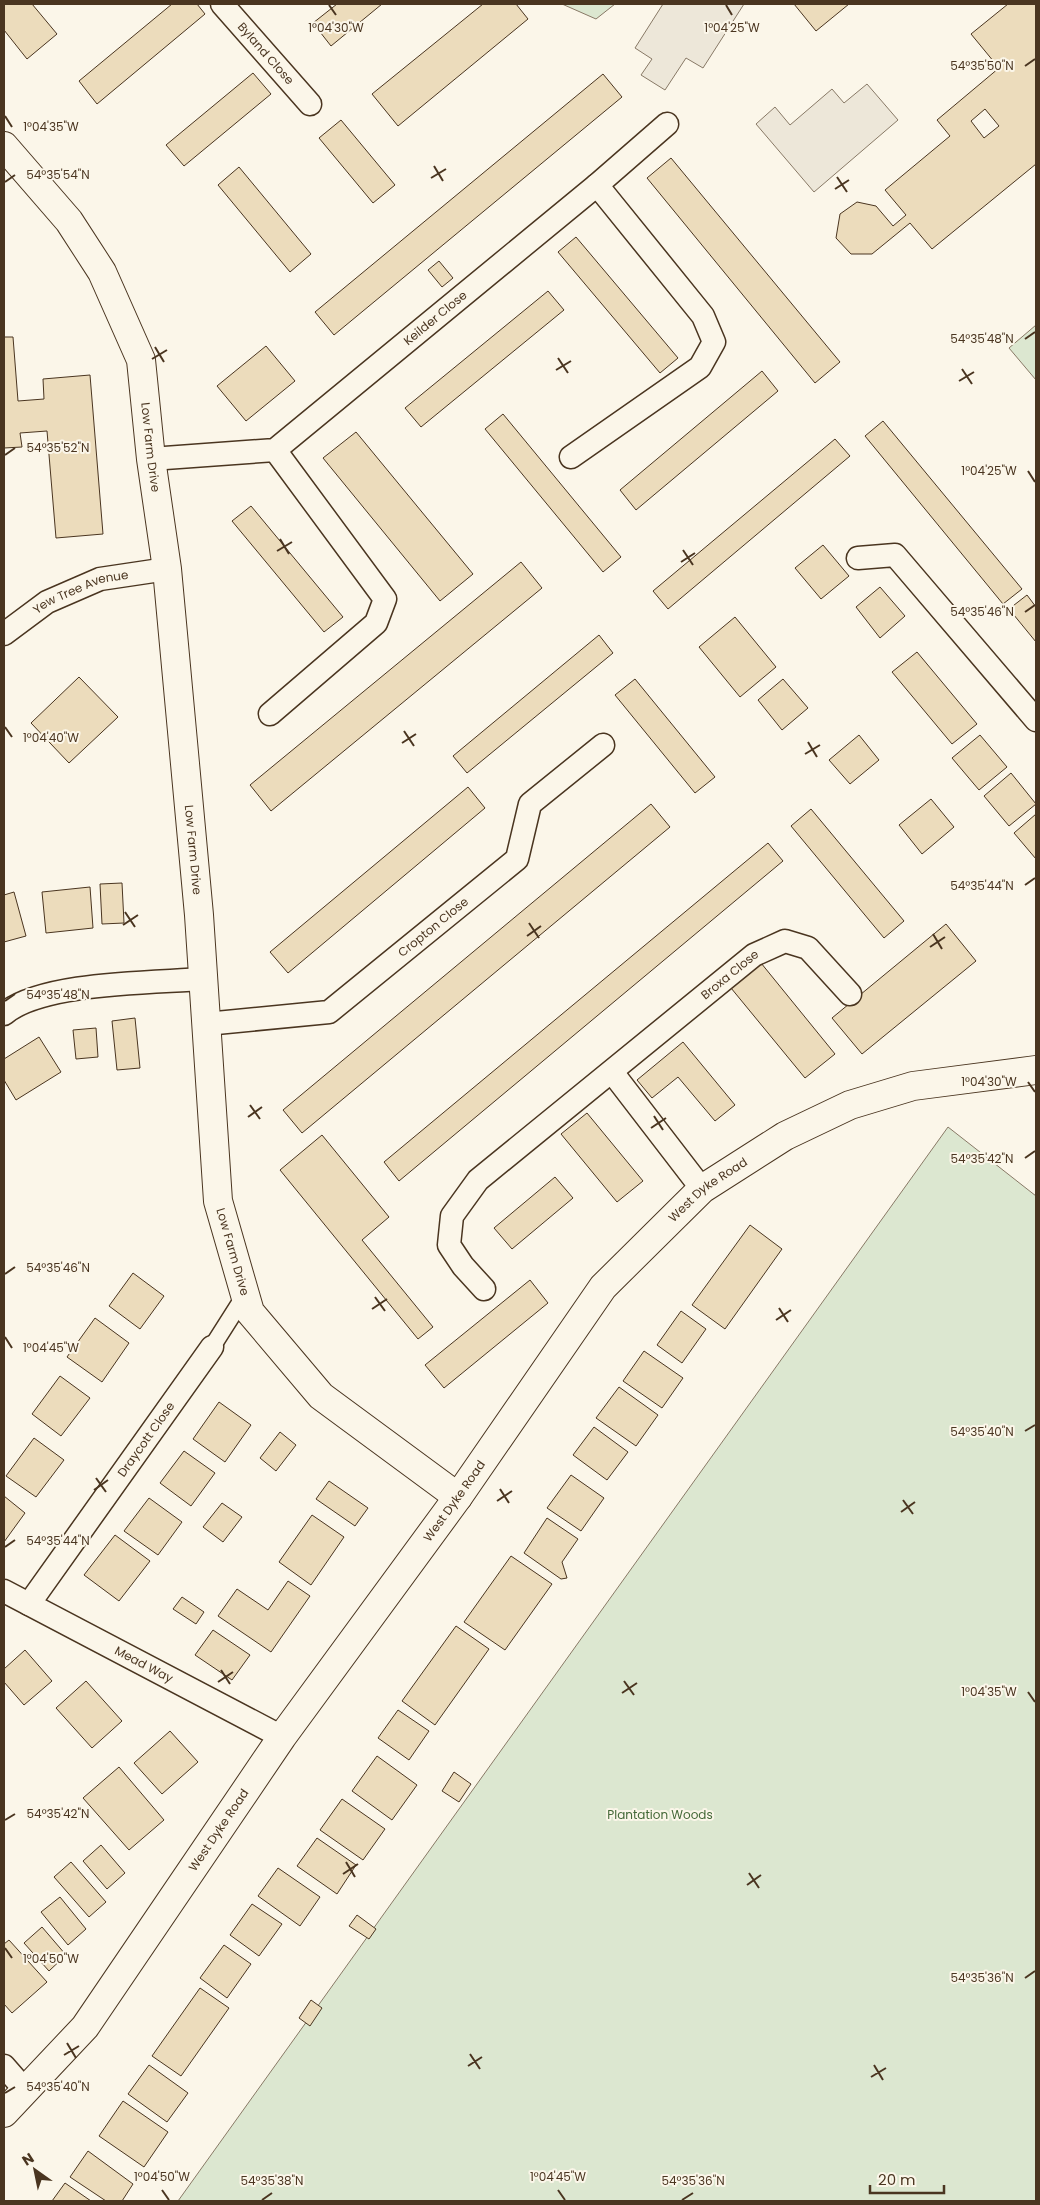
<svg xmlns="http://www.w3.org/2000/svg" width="1040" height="2205" font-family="Poppins,sans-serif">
  <rect width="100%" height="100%" fill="#fbf6e9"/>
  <g fill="#dce7d0" stroke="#887966">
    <path d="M562,4H615L596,19Z"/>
    <path d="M1036,325V380L1009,348Z"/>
    <path d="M948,1127L1036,1196V2201H178Z"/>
  </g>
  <g fill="#ede7d9" stroke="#887966">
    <path d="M663,4H744L703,68L686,58L665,90L641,75L652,59L635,48Z"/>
    <path d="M867,84L898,120L814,192L756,124L775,107L790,125L832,89L844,103Z"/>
  </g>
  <g fill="#ecdcbc" stroke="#4a3520" fill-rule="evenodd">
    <path d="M4,4H32L57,34L27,59L4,30Z"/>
    <path d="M172,4H197L205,14L97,104L79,81Z"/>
    <path d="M337,4H382L331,46L313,23Z"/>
    <path d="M483,4H516L528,19L398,126L372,94Z"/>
    <path d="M794,4H849L816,31Z"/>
    <path d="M1008,4H1036V164L932,249L910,223L872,254H851L836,238L840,214L857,202L876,206L893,226L906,215L885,190L950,136L937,120L999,68L971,34ZM985,109L999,126L984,138L971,121Z"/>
    <path d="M253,73L271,94L184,166L166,145Z"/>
    <path d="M603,74L622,97L334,335L315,312Z"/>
    <path d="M341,120L395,185L373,203L319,138Z"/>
    <path d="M671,158L840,362L815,383L647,178Z"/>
    <path d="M239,167L311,254L290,272L218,185Z"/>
    <path d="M576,237L678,358L660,373L558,252Z"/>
    <path d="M439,261L453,278L442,287L428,270Z"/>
    <path d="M548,291L564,310L421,427L405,408Z"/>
    <path d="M4,337H13L18,401L44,399L43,379L90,375L103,534L56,538L47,431L20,433L22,447L4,448Z"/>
    <path d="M266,346L295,381L246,421L217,386Z"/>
    <path d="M762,371L778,391L636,510L620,490Z"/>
    <path d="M503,414L621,557L603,572L485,429Z"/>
    <path d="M883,421L1022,589L1003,604L865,436Z"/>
    <path d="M356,432L473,574L440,601L323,458Z"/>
    <path d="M835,439L850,456L668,609L653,591Z"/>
    <path d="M251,506L343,617L324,632L232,521Z"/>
    <path d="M823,545L849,576L821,599L795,568Z"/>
    <path d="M521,562L542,588L271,811L250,785Z"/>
    <path d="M880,587L905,616L880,638L856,607Z"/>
    <path d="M1027,595L1036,607V642L1009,609Z"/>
    <path d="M735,617L776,667L740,697L699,647Z"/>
    <path d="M599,635L613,653L467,773L453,756Z"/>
    <path d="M917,652L977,724L952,744L892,672Z"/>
    <path d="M79,677L118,717L69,763L31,723Z"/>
    <path d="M635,679L715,777L695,793L615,695Z"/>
    <path d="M783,679L808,708L782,730L758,700Z"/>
    <path d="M859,735L879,760L850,784L829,760Z"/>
    <path d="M980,735L1007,767L979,790L952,758Z"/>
    <path d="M1011,773L1036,804L1009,826L984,796Z"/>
    <path d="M468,787L485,808L288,973L270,952Z"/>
    <path d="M931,799L954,827L922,854L899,825Z"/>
    <path d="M651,804L670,827L302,1133L283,1110Z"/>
    <path d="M811,809L904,921L884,938L791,826Z"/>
    <path d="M1036,814V859L1014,833Z"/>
    <path d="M768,843L783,861L399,1181L384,1162Z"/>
    <path d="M122,883L124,923L102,924L100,884Z"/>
    <path d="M90,887L93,928L46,933L42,892Z"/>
    <path d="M14,892L26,936L4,942V895Z"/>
    <path d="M946,924L976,961L862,1054L832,1018Z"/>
    <path d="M761,963L835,1054L805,1078L731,988Z"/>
    <path d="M135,1018L140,1068L117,1070L112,1021Z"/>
    <path d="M96,1028L98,1057L76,1059L73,1030Z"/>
    <path d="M39,1037L61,1072L16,1100L4,1080V1059Z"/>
    <path d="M683,1042L735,1105L715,1121L678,1077L652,1098L637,1080Z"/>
    <path d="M587,1113L643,1181L617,1202L561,1134Z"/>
    <path d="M322,1135L389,1217L362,1240L433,1327L418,1339L280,1170Z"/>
    <path d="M555,1177L573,1198L512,1249L494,1228Z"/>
    <path d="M750,1225L782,1249L725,1329L692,1305Z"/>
    <path d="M133,1273L164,1296L140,1329L109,1306Z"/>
    <path d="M530,1280L548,1303L444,1388L425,1365Z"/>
    <path d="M681,1311L706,1329L682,1363L657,1345Z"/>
    <path d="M95,1318L129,1343L102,1382L67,1357Z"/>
    <path d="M644,1351L683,1378L662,1408L623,1381Z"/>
    <path d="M60,1376L90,1398L61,1436L32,1414Z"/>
    <path d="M619,1387L658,1415L636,1446L596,1418Z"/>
    <path d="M219,1402L251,1425L225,1462L193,1439Z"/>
    <path d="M594,1427L628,1452L607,1480L573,1455Z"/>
    <path d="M280,1432L296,1445L276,1471L260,1458Z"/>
    <path d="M34,1438L64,1460L36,1497L6,1476Z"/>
    <path d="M184,1451L215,1473L191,1506L160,1483Z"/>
    <path d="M571,1475L604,1498L581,1531L547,1508Z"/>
    <path d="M329,1481L368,1508L355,1526L316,1499Z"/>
    <path d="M4,1496L25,1513L4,1542Z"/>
    <path d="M149,1498L182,1522L158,1555L124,1531Z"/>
    <path d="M222,1503L242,1517L223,1542L203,1527Z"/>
    <path d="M312,1515L344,1537L311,1585L279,1562Z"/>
    <path d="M547,1518L578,1539L562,1562L567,1578L561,1579L524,1553Z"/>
    <path d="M115,1535L150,1561L119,1601L84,1575Z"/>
    <path d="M511,1556L552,1584L505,1650L464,1622Z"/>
    <path d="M288,1581L310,1596L271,1652L218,1616L237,1589L268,1610Z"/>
    <path d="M182,1597L204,1612L196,1624L173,1609Z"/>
    <path d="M456,1626L489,1649L435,1725L402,1701Z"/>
    <path d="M213,1630L250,1655L232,1680L195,1655Z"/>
    <path d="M25,1650L52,1681L24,1705L4,1682V1669Z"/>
    <path d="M86,1681L122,1721L92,1748L56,1708Z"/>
    <path d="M398,1710L429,1731L409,1760L378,1738Z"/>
    <path d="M170,1731L198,1762L162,1794L134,1763Z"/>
    <path d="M377,1756L417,1785L392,1820L352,1791Z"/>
    <path d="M119,1767L164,1820L129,1850L83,1798Z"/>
    <path d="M454,1772L471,1784L459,1802L442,1791Z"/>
    <path d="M342,1799L385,1829L363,1860L320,1830Z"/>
    <path d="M317,1838L356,1865L337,1894L297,1866Z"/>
    <path d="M101,1845L125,1873L107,1889L83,1861Z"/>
    <path d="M71,1862L106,1902L89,1917L54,1877Z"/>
    <path d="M278,1868L320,1897L300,1926L258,1896Z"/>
    <path d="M60,1897L86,1929L68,1945L41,1912Z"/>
    <path d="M252,1904L282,1924L259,1956L230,1935Z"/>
    <path d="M357,1915L376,1929L369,1939L349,1926Z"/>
    <path d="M42,1927L66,1955L49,1971L24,1943Z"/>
    <path d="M9,1940L47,1982L12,2013L4,2004V1944Z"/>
    <path d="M224,1945L251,1964L227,1998L200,1978Z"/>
    <path d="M200,1988L229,2008L181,2076L152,2056Z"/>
    <path d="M311,2000L322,2008L310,2026L299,2018Z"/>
    <path d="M149,2065L188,2093L167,2122L128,2094Z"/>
    <path d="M123,2101L168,2132L144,2167L99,2136Z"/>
    <path d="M88,2151L133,2184L122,2201H106L70,2177Z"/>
    <path d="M65,2183L91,2201H52Z"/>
  </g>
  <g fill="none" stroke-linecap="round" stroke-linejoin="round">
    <g stroke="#4a3520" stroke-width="19">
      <path id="pedestrian" d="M212,1347L245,1295"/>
    </g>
    <g stroke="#4a3520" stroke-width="25">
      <g id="minor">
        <path id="s1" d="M222,4L310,104"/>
        <path d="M571,457L700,367L714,342L703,316L597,185"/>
        <path id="s2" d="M151,459L275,450L597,185L667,124"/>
        <path d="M858,558L895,555L1036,720"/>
        <path id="s3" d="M4,634L47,602L100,579L167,569"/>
        <path d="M270,714L376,623L385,599L275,450"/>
        <path d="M4,1014C41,982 152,983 203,979"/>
        <path id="s4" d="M206,1024L329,1012L517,859L530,804L603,745"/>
        <path d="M612,1072L702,1189"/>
        <path id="s5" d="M484,1289L463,1266L449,1245L452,1216L478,1180L754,955L785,941L808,948L850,994"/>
        <path id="s6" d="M4,1591L282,1737"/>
        <path id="s7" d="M29,1604L212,1347"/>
        <path d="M4,2066L25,2090"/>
      </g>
    </g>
    <g stroke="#4a3520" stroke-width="30">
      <g id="tertiary">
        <path id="s8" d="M4,146L69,221L102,272L141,360L151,459L167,569L199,915L218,1201L250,1312L321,1396L458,1497"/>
        <path id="s9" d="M4,2113L85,2027L282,1737L458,1497L603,1287L702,1189L785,1136L850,1105L913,1086L1036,1070"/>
      </g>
    </g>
    <use href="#pedestrian" stroke="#fbf6e9" stroke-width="16"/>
    <use href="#minor" stroke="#fbf6e9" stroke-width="22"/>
    <use href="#tertiary" stroke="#fbf6e9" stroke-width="28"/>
  </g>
  <path fill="none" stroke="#4a3520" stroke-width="2" d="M329,5L336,15M726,5L732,15M1025,66L1035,59M5,116L12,127M434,166L443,181M837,177L847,192M431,178L446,169M5,182L15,175M835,189L849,180M1025,339L1035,332M155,347L164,362M558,358L568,373M152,359L167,350M962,369L972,384M556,370L571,361M959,381L974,372M5,455L15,448M1028,471L1035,482M280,539L289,554M683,550L693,565M277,551L292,542M681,562L695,553M1025,612L1035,605M5,727L12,737M404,731L414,746M808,742L817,757M402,743L416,734M805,754L820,745M1025,885L1035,878M125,912L135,927M529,923L539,938M123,925L138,915M933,934L942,949M527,936L541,926M930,947L945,937M5,1001L15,994M1028,1082L1035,1092M250,1105L260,1119M654,1116L663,1130M248,1117L262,1107M651,1128L666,1118M1025,1158L1035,1151M5,1274L15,1267M375,1297L385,1311M779,1308L788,1322M372,1309L387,1299M776,1320L791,1310M5,1337L12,1348M1025,1431L1035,1425M96,1478L106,1492M500,1489L509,1503M94,1490L108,1480M903,1500L913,1514M497,1501L512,1491M901,1512L915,1502M5,1547L15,1540M221,1670L230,1684M624,1681L634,1695M218,1682L233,1672M1028,1692L1035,1702M622,1693L637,1683M5,1820L15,1814M346,1862L355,1877M749,1873L759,1888M343,1874L358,1864M747,1885L761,1875M5,1948L12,1958M1025,1978L1035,1971M67,2043L76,2058M470,2054L480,2069M64,2055L79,2046M874,2065L883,2080M468,2066L482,2057M871,2077L886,2068M5,2093L15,2087M162,2190L169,2200M558,2190L565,2200M262,2200L272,2193M682,2200L693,2193"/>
  <g text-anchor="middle" stroke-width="4" stroke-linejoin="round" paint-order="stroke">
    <g font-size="12" fill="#4a3520" stroke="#fbf6e9">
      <text dy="4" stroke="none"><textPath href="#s1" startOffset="66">Byland Close</textPath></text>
      <text dy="4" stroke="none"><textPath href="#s2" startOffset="332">Keilder Close</textPath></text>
      <text dy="4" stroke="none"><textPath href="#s8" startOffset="344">Low Farm Drive</textPath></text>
      <text dy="4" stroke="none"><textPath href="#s3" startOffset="89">Yew Tree Avenue</textPath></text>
      <text dy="4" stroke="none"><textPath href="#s8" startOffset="749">Low Farm Drive</textPath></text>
      <text dy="4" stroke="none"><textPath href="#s4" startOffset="258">Cropton Close</textPath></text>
      <text dy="4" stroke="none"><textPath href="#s5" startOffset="455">Broxa Close</textPath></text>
      <text dy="4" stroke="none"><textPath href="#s9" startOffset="1165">West Dyke Road</textPath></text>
      <text dy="4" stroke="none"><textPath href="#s8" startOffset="1154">Low Farm Drive</textPath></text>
      <text dy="4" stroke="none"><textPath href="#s7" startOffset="202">Draycott Close</textPath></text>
      <text dy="4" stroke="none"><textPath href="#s9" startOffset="761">West Dyke Road</textPath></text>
      <text dy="4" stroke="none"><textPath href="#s6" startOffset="158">Mead Way</textPath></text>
      <text dy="4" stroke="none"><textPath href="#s9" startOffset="356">West Dyke Road</textPath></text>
    </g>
    <g font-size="12" fill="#436837" stroke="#fbf6e9">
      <text x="660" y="1819">Plantation Woods</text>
    </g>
  </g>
  <g font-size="12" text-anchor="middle" fill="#4a3520" stroke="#fbf6e9" stroke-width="4" stroke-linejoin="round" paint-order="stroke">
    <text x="336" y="32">1°04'30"W</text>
    <text x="732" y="32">1°04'25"W</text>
    <text x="982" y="70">54°35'50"N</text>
    <text x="51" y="131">1°04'35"W</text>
    <text x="58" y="179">54°35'54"N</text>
    <text x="982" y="343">54°35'48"N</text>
    <text x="58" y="452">54°35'52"N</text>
    <text x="989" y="475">1°04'25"W</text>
    <text x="982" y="616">54°35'46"N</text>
    <text x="51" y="742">1°04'40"W</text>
    <text x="982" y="890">54°35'44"N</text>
    <text x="58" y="999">54°35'48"N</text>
    <text x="989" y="1086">1°04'30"W</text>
    <text x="982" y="1163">54°35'42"N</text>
    <text x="58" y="1272">54°35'46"N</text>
    <text x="51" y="1352">1°04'45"W</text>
    <text x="982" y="1436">54°35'40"N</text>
    <text x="58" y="1545">54°35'44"N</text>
    <text x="989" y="1696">1°04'35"W</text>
    <text x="58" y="1818">54°35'42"N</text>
    <text x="51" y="1963">1°04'50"W</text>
    <text x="982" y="1982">54°35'36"N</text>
    <text x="58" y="2091">54°35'40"N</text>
    <text x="162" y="2181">1°04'50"W</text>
    <text x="558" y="2181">1°04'45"W</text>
    <text x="272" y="2185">54°35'38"N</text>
    <text x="693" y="2185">54°35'36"N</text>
  </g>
  <rect width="1040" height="2205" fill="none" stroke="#4a3520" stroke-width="10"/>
  <g transform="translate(35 2170) rotate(327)" stroke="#fbf6e9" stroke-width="4" paint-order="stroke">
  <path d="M0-4L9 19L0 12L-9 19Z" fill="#4a3520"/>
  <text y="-8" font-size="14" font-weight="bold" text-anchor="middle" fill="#4a3520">N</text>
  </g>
  <path d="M870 2185v8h74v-8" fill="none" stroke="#4a3520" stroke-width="2.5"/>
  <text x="878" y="2185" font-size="15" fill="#4a3520" stroke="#fbf6e9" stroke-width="4" paint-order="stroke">20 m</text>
</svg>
